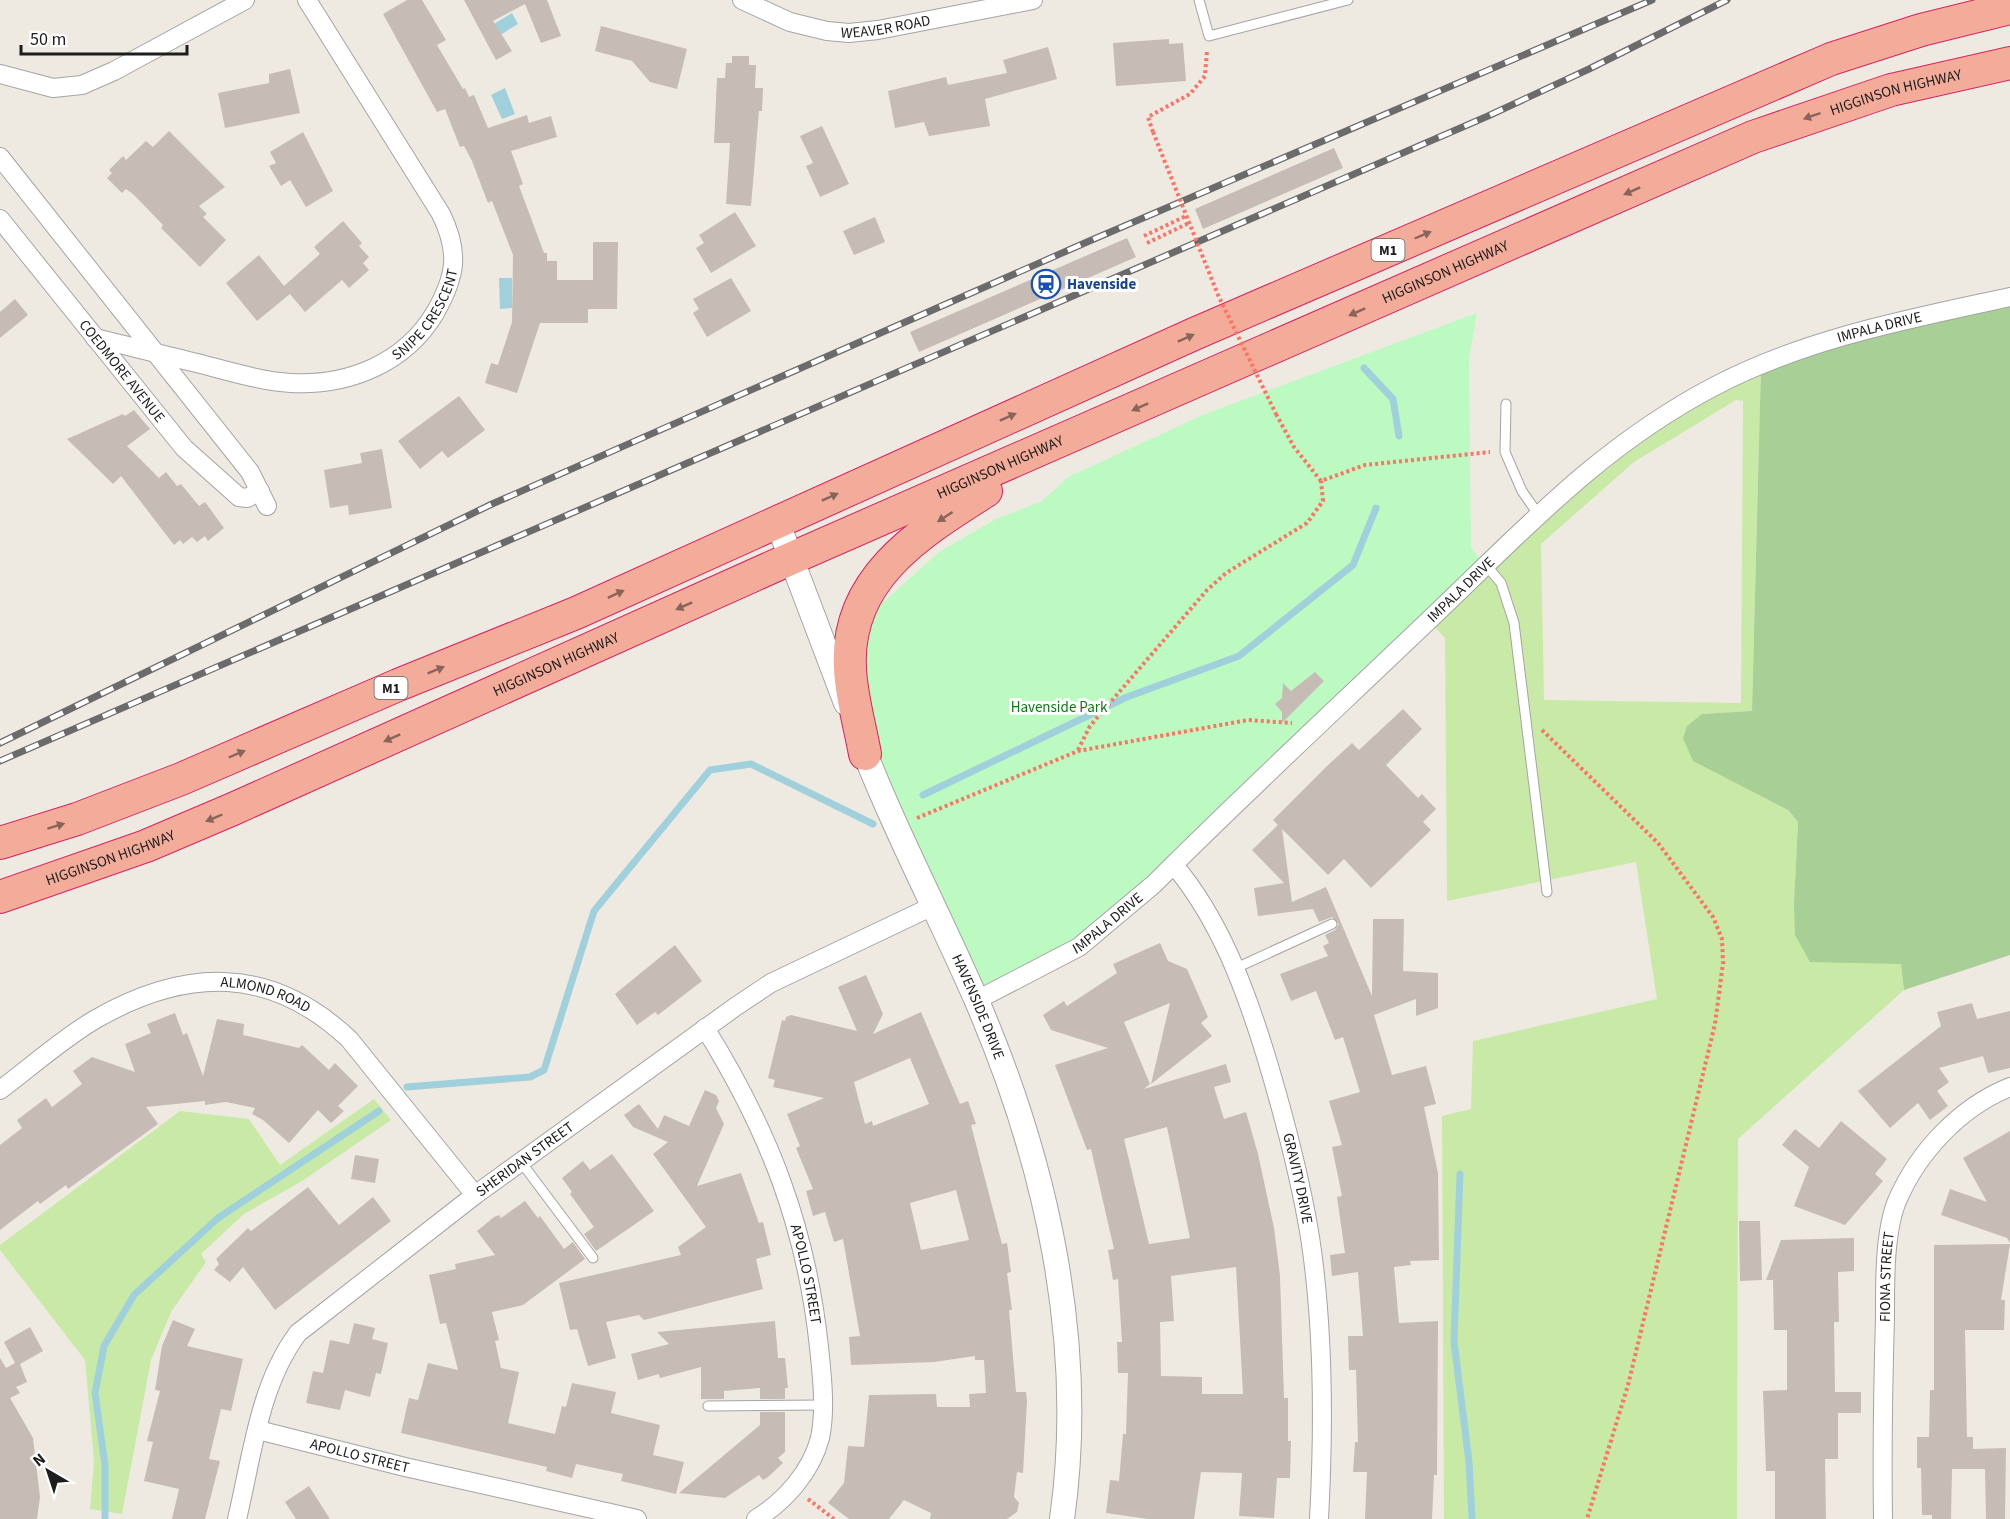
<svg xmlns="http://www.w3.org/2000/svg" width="2010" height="1519" font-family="'Source Sans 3',sans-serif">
  <rect width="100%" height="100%" fill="#eeeae2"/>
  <g fill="#c8eaa6" fill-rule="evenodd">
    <path d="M1761,366L1752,711L1702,714L1798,822L1794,903L1901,964L1904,990L1738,1139L1737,1519H1444L1442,1116L1471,1109L1473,1041L1657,999L1636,862L1447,901L1445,638L1429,621L1581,476ZM1736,400L1743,401L1741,703L1544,700L1541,544L1634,462Z"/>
    <path d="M374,1099L391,1120L302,1181L244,1214L201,1254L206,1262L171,1312L151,1360L122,1514L90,1509L94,1461L85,1360L0,1250V1245L180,1111L249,1119L280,1165Z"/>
  </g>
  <path fill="#a7cf96" d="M2010,298V955L1904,990L1901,964L1810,962L1795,935L1794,903L1798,822L1788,810L1693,761L1683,738L1687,726L1702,714L1752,711L1761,366Z"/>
  <path fill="#bdfac2" d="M1477,313L1469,360L1471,547L1486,567L1109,925L977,1000L868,756L857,626L939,552L996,519L1042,501L1068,477L1205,414Z"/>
  <g fill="#a1d0dd">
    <path d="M512,13L518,24L500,35L487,28Z"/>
    <path d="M505,88L515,114L502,119L491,95Z"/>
    <path d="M499,278H512V308L500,309Z"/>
  </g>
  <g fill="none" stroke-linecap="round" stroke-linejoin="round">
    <g stroke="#a1d0dd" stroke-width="7">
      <path d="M1364,368L1393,399L1399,436"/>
      <path d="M923,795L1127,697L1239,656L1353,565L1376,508"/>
      <path d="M407,1087L530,1077L544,1070L594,911L710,770L751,764L873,824"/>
      <path d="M1460,1174L1454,1342L1469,1462L1472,1519"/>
      <path d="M105,1519V1465L95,1393L104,1346L134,1295L218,1218L379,1111"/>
    </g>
  </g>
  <g fill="#c6bcb5" fill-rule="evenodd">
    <path d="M407,0H422L446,40L437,45L463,89L465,88L469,97L474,95L488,128L527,115L529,123L551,116L557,137L511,151L523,184L519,186L544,253H547V261H557V280H593V242H618L617,309H588V323H540L517,393L485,383L491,363L498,365L512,322L513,255L492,201L488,203L472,161L464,146L460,147L445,109L437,112L383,14Z"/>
    <path d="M464,0H547L561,36L541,43L525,4L493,21L512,51L496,60Z"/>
    <path d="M601,26L687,49L677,89L650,82L632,61L595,51Z"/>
    <path d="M1169,39V44L1183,43L1186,81L1116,86L1113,43Z"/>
    <path d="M1048,47L1057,79L985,99L990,126L929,136L924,122L895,128L888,91L946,77L948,85L1007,73L1003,60Z"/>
    <path d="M732,56H749V65H756L755,88H763L762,111H759L751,206L726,204L730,143H714L717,78H725L726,63H732Z"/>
    <path d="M290,69L300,113L225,128L218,93L269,83V74Z"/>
    <path d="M822,126L849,184L820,197L806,166L813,163L800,136Z"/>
    <path d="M169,131L225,187L199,206L207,214L203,217L226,240L200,267L161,228L163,225L134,195L126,189L122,193L107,178L112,173L109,170L123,156L126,160L146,141L153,147Z"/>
    <path d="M303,132L333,191L306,207L290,180L281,186L269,166L276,163L270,152Z"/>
    <path d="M1334,148L1343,168L1203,229L1195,209Z"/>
    <path d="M735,212L756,246L711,273L696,248L704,243L699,235Z"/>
    <path d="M875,217L885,242L854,255L843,231Z"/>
    <path d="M343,221L362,243L359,246L369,257L363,263L369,270L349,288L342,280L305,312L290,294L257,321L226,283L259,255L284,286L320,254L314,247Z"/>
    <path d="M1127,238L1136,257L919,352L910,332Z"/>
    <path d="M731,278L751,311L707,337L693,313L699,309L693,299Z"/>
    <path d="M15,299L28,315L0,338V312Z"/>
    <path d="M459,396L485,430L448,458L442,451L420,469L398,441Z"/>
    <path d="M134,410L150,429L127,446L159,478L166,472L177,486L181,484L199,506L205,502L224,528L208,541L205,536L197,542L192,537L183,544L180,540L174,545L121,476L113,484L67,439L123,414L125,416Z"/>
    <path d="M382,449L392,508L349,515L348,505L330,508L324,470L362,463L360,453Z"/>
    <path d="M1315,672L1324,681L1282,723V712L1275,704L1282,698L1283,683L1291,691Z"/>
    <path d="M1403,709L1422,729L1386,765L1418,798L1422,794L1436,809L1423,822L1431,830L1371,888L1344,859L1328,875L1282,829L1292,902L1326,887L1372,996L1373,919H1404L1403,971L1438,973V1008L1416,1016V999L1374,1015L1392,1075L1426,1066L1436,1104L1424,1107L1438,1173L1439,1260L1410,1261L1411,1265L1394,1267L1399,1323L1438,1321L1437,1475H1434L1432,1519H1365L1367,1472H1353L1355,1442H1358L1356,1370H1349L1348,1336H1363L1358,1272L1332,1276L1330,1255L1345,1253L1337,1197L1342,1196L1332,1147L1342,1145L1329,1101L1360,1092L1343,1037L1335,1040L1316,991L1291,1001L1280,974L1328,956L1323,946L1329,943L1325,935L1335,930L1339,924L1332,917L1319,922L1313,909L1258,916L1254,888L1284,883L1252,850L1278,825L1273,820L1325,768L1352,743L1359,750Z"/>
    <path d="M1160,943L1168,961L1187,969L1208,1017L1201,1023L1212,1036L1151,1084L1170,1003L1124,1022L1150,1084L1144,1089L1226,1064L1231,1082L1214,1087L1224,1119L1246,1112L1258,1154L1274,1228L1280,1276L1284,1398H1288V1441H1291L1290,1478H1277L1274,1518L1239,1516L1242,1473L1201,1472L1194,1519H1148L1106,1513L1110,1480L1119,1481L1123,1434H1126L1128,1373H1118L1117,1342H1122L1118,1279L1113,1280L1108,1250L1114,1249L1091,1149L1087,1150L1055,1065L1108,1048L1051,1030L1043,1015L1064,1001L1067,1006L1117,973L1113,964ZM1167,1127L1190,1238L1149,1244L1124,1139ZM1236,1267L1243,1394H1202V1377L1161,1376L1160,1322L1174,1321L1171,1276Z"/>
    <path d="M675,945L702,981L658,1015L655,1012L637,1025L615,994Z"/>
    <path d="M866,975L883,1014L873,1034L921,1012L960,1104L968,1101L976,1124L971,1125L1002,1244L1007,1243L1011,1272L1007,1273L1012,1310H1009L1016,1392H1026L1027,1401L1023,1473L1017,1472L1014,1497L1019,1503L1017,1512L1007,1519H930L931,1513L904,1500L889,1519H849L828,1503L844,1483L848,1446L864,1447L869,1395L936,1394L937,1407H970L969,1394L986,1393L984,1360H975V1356L934,1362L851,1365L849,1337L860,1336L843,1239L834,1242L825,1212L813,1216L806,1191L813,1189L796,1148L800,1146L787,1114L824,1098L773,1087L775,1080L768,1078L782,1020L785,1021L786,1017L791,1015L857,1031L838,987ZM910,1058L929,1104L873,1126L872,1121L865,1124L854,1082ZM956,1190L969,1240L921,1250L910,1203Z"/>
    <path d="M1972,1003L1977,1019L2010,1011V1068L1988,1073L1983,1056L1939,1068L1949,1082L1937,1091L1948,1106L1930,1120L1918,1103L1890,1128L1858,1091L1941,1026L1937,1012Z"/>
    <path d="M175,1013L183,1035L187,1033L203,1076L217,1019L244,1024L243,1035L299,1048L302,1045L329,1070L335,1063L358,1086L338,1106L344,1111L331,1123L318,1110L289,1143L263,1120L252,1114L255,1108L226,1102L205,1105V1101L146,1107L158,1124L68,1189L66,1185L40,1204L38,1201L0,1230V1145L22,1128L17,1120L46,1098L52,1107L82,1084L73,1071L92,1057L135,1072L125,1044L151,1033L147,1024Z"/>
    <path d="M705,1090L716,1095L719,1101L716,1108L724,1124L697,1186L741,1173L759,1223L763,1222L771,1255L756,1259L763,1289L644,1320L639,1315L606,1322L616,1358L588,1366L577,1329L570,1330L559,1283L681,1255L678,1247L706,1227L653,1154L668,1142L633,1127L624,1115L639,1104L658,1129L664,1115L689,1126Z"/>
    <path d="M1841,1121L1887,1159L1875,1174L1883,1181L1845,1225L1794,1206L1809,1167L1782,1145L1795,1129L1819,1148Z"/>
    <path d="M2010,1131V1243L2007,1238L1941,1215L1950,1189L1987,1202L1963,1158Z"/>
    <path d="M612,1154L654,1211L596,1251L584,1234L594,1227L570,1194L572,1192L562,1178L583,1161L590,1170Z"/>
    <path d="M355,1155L379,1159L375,1183L351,1179Z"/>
    <path d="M308,1187L339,1225L373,1197L391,1221L275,1310L243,1267L230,1282L214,1270L219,1264L216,1259L248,1228L251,1231Z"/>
    <path d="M525,1201L538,1218L540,1216L564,1249L573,1242L585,1259L523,1305L492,1312L499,1340L495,1341L501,1368L519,1372L508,1423L555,1434L562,1406L566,1407L572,1383L616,1392L611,1413L660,1425L653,1455L684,1462L676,1494L621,1481L623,1474L576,1464L572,1478L546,1471L547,1467L401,1433L409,1398L418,1400L428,1363L458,1370L446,1323L440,1324L429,1275L456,1269L455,1264L495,1255L477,1231L494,1217L499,1215L501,1218Z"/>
    <path d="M1739,1221H1760L1762,1280L1740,1281Z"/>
    <path d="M1854,1238V1271L1838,1272L1839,1322H1834L1835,1392H1861V1413H1838V1459H1825L1826,1519H1775V1471H1766L1763,1391L1787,1390V1330H1774L1773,1280H1766L1781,1240Z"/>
    <path d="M2010,1244L2001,1300H2005L2004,1330H1965L1967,1437H1973V1449L2006,1448L2005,1519H1986L1985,1469H1952L1951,1519H1932V1515H1922L1921,1468H1917V1437H1929L1930,1390H1934V1245Z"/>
    <path d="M173,1320L195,1329L187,1346L243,1359L231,1411L221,1409L209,1459L220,1461L205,1519H172L179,1489L144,1481L153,1442L147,1441L160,1391L155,1390L162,1346Z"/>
    <path d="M775,1321L778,1358H785L788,1388H785V1399H760V1388L724,1391V1399H701V1367L660,1378L659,1374L638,1380L631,1354L669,1344L657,1332Z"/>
    <path d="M354,1323L375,1328L372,1339L388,1343L381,1374L376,1373L370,1397L345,1390L340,1410L306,1403L313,1371L323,1373L330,1340L349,1344Z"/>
    <path d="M30,1327L43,1351L20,1364L27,1382L16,1387L20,1393L10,1398L33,1438L40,1497L37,1519H0V1358L6,1368L15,1363L4,1342Z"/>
    <path d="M760,1412H785V1452L778,1458L783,1463L768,1477L763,1480L759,1475L725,1498L679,1493L760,1425Z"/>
    <path d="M309,1486L330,1519H296L285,1502Z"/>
  </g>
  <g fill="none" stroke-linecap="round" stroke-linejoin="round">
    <g stroke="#a4a4a4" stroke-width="11">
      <g id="service">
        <path d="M1199,0L1209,36L1348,0"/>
        <path d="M1506,404L1505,452L1522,491L1538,514"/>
        <path d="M1486,565L1501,583L1514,623L1547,892"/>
        <path d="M1236,968L1332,924"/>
        <path d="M521,1162L593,1258"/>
        <path d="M708,1406L822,1405"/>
      </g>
    </g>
    <g stroke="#a4a4a4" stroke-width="20">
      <g id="minor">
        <path id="s1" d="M742,0L790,22L827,31L849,33L878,30L1033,0"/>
        <path d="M0,74L53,88L82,85L114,71L245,0"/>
        <path d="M0,157L250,472L267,506"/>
        <path id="s2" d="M0,219L184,448L239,497L247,498L260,491"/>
        <path id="s3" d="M95,338C129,346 163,355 197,363C228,371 260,381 291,383C349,386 405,363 435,313C456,276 460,253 441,214L307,0"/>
        <path id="s4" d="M1174,865C1220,920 1245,988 1266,1056C1284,1116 1300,1176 1310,1237C1324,1329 1324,1426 1319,1519"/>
        <path id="s5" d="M977,1000L1079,947L1154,884C1243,795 1336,709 1427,622C1521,533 1598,447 1715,386C1807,338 1909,319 2010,297"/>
        <path id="s6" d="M705,1028C769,1131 806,1226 819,1347C822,1376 826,1410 820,1438C811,1472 785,1501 756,1519"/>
        <path id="s7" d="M0,1090C31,1067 63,1038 96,1019C187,967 271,966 349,1039L475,1195"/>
        <path id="s8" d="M258,1430L405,1467L637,1519"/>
        <path id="s9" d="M237,1519C252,1457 259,1385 298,1333L475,1195L735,1007L771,983L935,905"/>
        <path id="s10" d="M1883,1519C1882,1452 1883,1385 1885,1318C1885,1284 1884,1233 1897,1201C1918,1152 1960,1107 2010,1087"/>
      </g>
    </g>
    <g stroke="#a4a4a4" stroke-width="26">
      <g id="tertiary">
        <path d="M777,521L846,703"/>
        <path id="s11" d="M859,738C893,827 938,912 976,999C1046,1161 1087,1342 1062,1519"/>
      </g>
    </g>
    <g stroke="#dc2061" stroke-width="34">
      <g id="trunk">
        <path d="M865,754C860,726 851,696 850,668C845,578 920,533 986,491"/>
        <path d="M0,843L77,819L181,779L398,685L576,613L1194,334L1831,59L1921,30L2010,8"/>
        <path id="s12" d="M0,897L146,846L233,809L790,559L1753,137L1891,90L2010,63"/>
      </g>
    </g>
    <g stroke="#fd7365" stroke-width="4" stroke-dasharray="3 3" stroke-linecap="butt">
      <path d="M1153,132L1148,117L1190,94L1205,76L1207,50"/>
      <path d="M1144,236L1186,216"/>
      <path d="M1147,243L1189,223"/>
      <path d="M1276,414L1294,447L1321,481L1365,465L1490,452"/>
      <path d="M1542,730L1658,843L1713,917L1722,939L1723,963L1715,1024L1628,1385L1587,1519"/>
      <path d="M1078,750L1090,726L1207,590L1226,573L1307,523L1323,501L1321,481"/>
      <path d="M917,818L1078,751L1248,720L1292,723"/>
      <path d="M808,1499L834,1519"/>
    </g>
    <use href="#service" stroke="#fff" stroke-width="9"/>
    <use href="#minor" stroke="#fff" stroke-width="18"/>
    <use href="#tertiary" stroke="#fff" stroke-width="24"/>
    <use href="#trunk" stroke="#f3ac99" stroke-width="32"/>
    <g stroke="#6b6b6b" stroke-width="7">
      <g id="rail">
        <path d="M0,743L492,504L1087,242L1652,0"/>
        <path d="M0,761L1488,116L1589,69L1727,0"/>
      </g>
    </g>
    <use href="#rail" stroke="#fff" stroke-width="4.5" stroke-dasharray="14" stroke-linecap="butt"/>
    <path stroke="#fd7365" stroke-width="4" stroke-dasharray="3 3" stroke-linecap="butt" d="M1153,132L1218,295L1276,414"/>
  </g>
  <defs><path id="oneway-solid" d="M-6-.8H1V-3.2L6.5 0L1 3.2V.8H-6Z" transform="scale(1.5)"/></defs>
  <g fill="#88645b">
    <use href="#oneway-solid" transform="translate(1812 116) rotate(161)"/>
    <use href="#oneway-solid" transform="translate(1632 191) rotate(156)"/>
    <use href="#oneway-solid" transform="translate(1423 235) rotate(-23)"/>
    <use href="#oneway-solid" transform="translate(1357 312) rotate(156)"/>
    <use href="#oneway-solid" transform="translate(1186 338) rotate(-24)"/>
    <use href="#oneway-solid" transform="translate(1140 407) rotate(156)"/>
    <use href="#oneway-solid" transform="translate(1008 417) rotate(-24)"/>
    <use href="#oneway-solid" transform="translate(830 497) rotate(-24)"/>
    <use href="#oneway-solid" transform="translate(945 517) rotate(147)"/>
    <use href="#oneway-solid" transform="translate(616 594) rotate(-25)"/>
    <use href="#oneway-solid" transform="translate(684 606) rotate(156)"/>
    <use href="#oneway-solid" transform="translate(436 670) rotate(-22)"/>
    <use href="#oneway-solid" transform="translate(392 738) rotate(156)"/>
    <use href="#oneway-solid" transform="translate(237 754) rotate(-23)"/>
    <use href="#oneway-solid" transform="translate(214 818) rotate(157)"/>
    <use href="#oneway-solid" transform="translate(56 826) rotate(-17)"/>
  </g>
  <defs>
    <g id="station-ring" transform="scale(1.5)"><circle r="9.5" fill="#fff" stroke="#1a4fb4" stroke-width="1.5"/><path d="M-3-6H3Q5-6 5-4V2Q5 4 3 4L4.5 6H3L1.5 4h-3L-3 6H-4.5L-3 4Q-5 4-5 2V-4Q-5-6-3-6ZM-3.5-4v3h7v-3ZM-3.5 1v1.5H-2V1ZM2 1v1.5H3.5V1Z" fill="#1a4fb4"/></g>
  </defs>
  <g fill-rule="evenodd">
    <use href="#station-ring" x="1046" y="284"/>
  </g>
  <g text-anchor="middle" stroke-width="6" stroke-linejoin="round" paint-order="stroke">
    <g fill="#fff" stroke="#616161" stroke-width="1.5">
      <rect x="1371.5" y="239" width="33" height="22" rx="4.5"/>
      <rect x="374.5" y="677" width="33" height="22" rx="4.5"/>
    </g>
    <g font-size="14" font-weight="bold" fill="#1d1d1d">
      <text x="1388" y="255">M1</text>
      <text x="391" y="693">M1</text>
    </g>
    <g font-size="15" fill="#1d1d1d" stroke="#fff">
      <text dy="5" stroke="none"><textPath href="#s1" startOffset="150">WEAVER ROAD</textPath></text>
      <text dy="5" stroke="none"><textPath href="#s12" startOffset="2061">HIGGINSON HIGHWAY</textPath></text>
      <text dy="5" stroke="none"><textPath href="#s12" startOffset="1575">HIGGINSON HIGHWAY</textPath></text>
      <text dy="5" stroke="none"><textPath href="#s3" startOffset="363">SNIPE CRESCENT</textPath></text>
      <text dy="5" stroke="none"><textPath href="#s5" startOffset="1140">IMPALA DRIVE</textPath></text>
      <text dy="5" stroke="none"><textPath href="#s2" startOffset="195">COEDMORE AVENUE</textPath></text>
      <text dy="5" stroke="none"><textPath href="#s12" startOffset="1089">HIGGINSON HIGHWAY</textPath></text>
      <text dy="5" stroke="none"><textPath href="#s5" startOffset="638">IMPALA DRIVE</textPath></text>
      <text dy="5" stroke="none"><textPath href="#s12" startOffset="603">HIGGINSON HIGHWAY</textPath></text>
      <text dy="5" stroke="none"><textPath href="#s12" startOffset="117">HIGGINSON HIGHWAY</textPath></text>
      <text dy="5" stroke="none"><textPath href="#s5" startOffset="152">IMPALA DRIVE</textPath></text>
      <text dy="5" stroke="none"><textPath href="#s7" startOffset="298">ALMOND ROAD</textPath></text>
      <text dy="5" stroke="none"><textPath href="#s11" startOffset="294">HAVENSIDE DRIVE</textPath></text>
      <text dy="5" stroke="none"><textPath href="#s9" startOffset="483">SHERIDAN STREET</textPath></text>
      <text dy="5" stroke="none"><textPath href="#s4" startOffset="340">GRAVITY DRIVE</textPath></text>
      <text dy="5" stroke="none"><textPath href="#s6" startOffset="268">APOLLO STREET</textPath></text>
      <text dy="5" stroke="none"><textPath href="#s10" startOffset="242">FIONA STREET</textPath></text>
      <text dy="5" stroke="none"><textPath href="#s8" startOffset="105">APOLLO STREET</textPath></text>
    </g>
    <g font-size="15" font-weight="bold" fill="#164399" stroke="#fff" text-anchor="start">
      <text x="1067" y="289">Havenside</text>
    </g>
    <g font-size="15" fill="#097d12" stroke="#fff">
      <text x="1059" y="712">Havenside Park</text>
    </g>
  </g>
  <g transform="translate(48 1471) rotate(321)" stroke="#ffffff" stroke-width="4.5" paint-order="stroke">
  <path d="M0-4.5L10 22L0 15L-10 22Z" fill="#1d1d1d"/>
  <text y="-9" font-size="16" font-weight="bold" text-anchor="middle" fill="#1d1d1d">N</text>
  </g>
  <path d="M21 45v9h166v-9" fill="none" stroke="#1d1d1d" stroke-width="3"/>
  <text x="30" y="45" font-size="18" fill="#1d1d1d" stroke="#ffffff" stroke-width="4.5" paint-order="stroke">50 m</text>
</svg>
